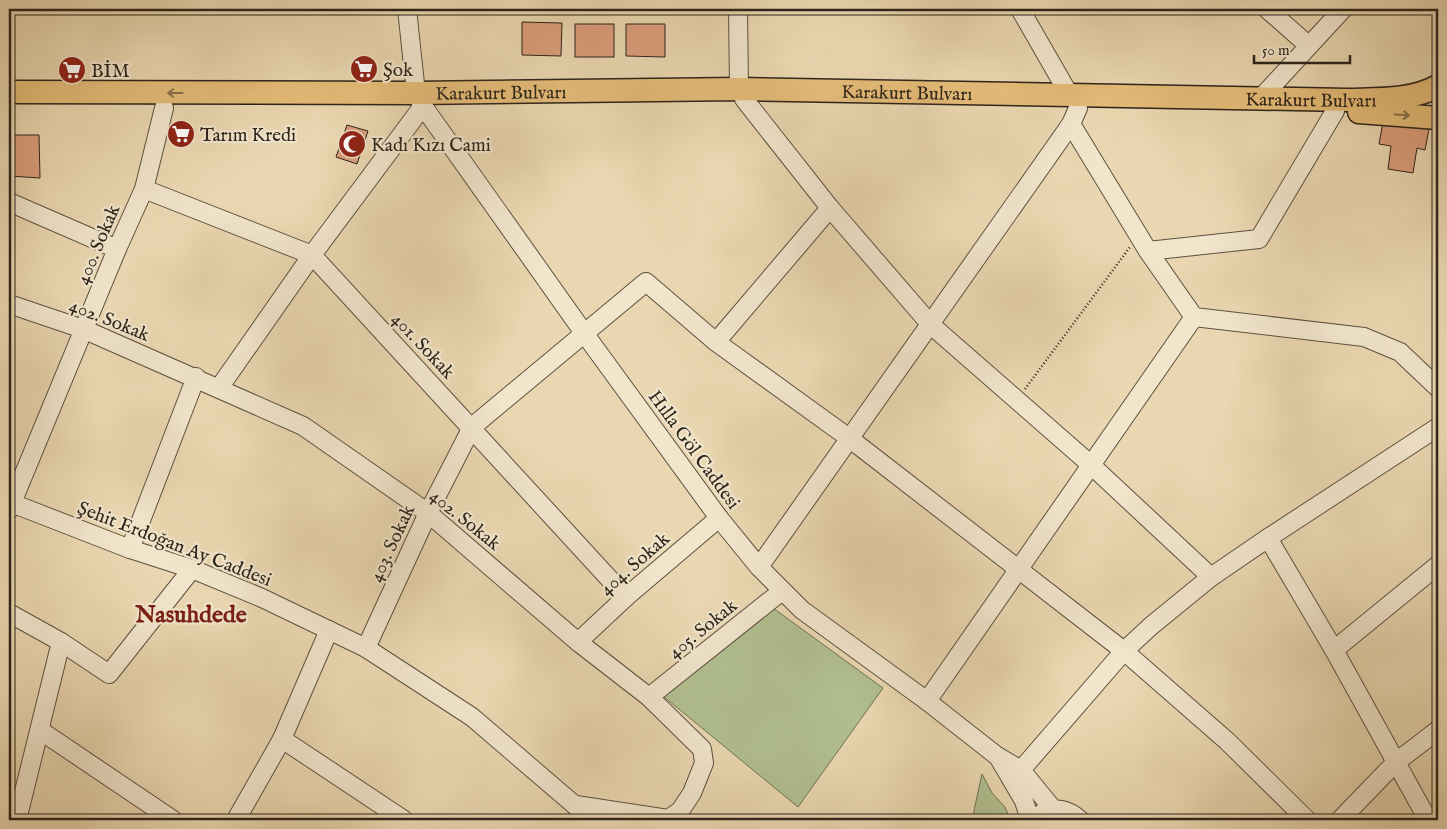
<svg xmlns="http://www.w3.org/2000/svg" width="1447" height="829" font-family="'IM FELL English',serif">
  <rect width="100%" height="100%" fill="#ead7b1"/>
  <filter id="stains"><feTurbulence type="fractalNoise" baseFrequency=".004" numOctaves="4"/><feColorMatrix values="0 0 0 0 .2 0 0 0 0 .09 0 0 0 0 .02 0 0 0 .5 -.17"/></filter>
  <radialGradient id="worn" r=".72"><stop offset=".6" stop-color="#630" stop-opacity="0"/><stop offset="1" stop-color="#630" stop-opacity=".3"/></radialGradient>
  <g fill="#b1bf90" stroke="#6e7256">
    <path d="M773,608L883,688L798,807L663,696Z"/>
    <path d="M982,774L992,793L1005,807L1010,820H972Z"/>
  </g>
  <g fill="#da9d7a" stroke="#2c241b">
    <path d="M142,9H201L142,10Z"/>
    <path d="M522,22L562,23L561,56L522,55Z"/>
    <rect x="575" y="24" width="39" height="33"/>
    <path d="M626,24H665V57L626,56Z"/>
    <path d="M1383,122L1429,129L1425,150L1417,148L1413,173L1388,169L1391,146L1379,144Z"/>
    <path d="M347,125L368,131L357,164L336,157Z"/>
    <path d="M9,135H39L40,178L9,176Z"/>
  </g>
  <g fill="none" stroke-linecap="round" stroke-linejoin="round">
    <g stroke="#5c5140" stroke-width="20">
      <g id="minor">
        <path d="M407,9L416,93L423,106L584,333L719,518L759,567L802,610L927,701L997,756L1021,770L1053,809"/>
        <path d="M738,9L739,89"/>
        <path d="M1020,9L1070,96"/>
        <path d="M1267,9L1308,45"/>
        <path d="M744,99L830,208L931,325L1090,464L1211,577"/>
        <path d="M1260,99L1343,9"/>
        <path d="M1071,124L1148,251L1194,317L1364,337L1400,352L1438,388"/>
        <path d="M144,189L312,255L626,597"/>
        <path d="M9,202L117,249"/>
        <path d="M1148,251L1259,239L1335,111"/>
        <path d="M9,304L83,329L303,426L428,513L578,642L649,697L702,749L704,763L692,793L680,811L668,819L576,805"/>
        <path d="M716,342L830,208"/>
        <path d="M219,388L312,255L423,106"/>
        <path d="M9,502L130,549L192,569L262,598L366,648L472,717L592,820"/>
        <path d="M9,510L117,249L144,189L164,108"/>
        <path d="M1268,538L1334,650L1428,820"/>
        <path d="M130,549L196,377"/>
        <path d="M759,567L1071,124L1078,108"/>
        <path d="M9,613L61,642L109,674L192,569"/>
        <path d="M578,642L626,597L719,518"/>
        <path d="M366,648L428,513L472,427L646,282L716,342L849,438L1124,651L1227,741L1307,820"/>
        <path d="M1334,650L1438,565"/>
        <path d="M649,697L782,591"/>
        <path d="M927,701L1194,317"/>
        <path d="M41,731L173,820"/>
        <path d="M282,739L404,820"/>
        <path d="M1000,760L1024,801L1030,820"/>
        <path d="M1021,770L1124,651L1151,626L1211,577L1268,538L1438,427"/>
        <path d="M1042,813C1056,806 1069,810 1080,820"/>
        <path d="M17,820L61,642"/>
        <path d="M236,820L282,739L329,630"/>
        <path d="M1340,820L1395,763L1438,730"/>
      </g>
    </g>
    <g stroke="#2c241b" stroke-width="25">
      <g id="major">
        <path id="s1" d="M9,92L416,93L739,89L1347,100C1378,99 1411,101 1438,86"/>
        <path d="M1359,112L1438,118"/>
      </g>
    </g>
    <path stroke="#2c241b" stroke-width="2.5" stroke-dasharray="1 2.5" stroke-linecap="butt" d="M1025,389L1130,247"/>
    <use href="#minor" stroke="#f1e5cc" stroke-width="18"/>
    <use href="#major" stroke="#e5bc78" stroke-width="22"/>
  </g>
  <defs><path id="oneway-shaft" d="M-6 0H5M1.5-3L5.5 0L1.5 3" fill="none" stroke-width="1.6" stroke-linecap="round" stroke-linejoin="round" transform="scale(1.25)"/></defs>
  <g stroke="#88704a">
    <use href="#oneway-shaft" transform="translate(175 93) rotate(-180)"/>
    <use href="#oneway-shaft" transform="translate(1402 115) rotate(3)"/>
  </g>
  <defs>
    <g id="supermarket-disc" transform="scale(1.4375)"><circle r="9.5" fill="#8f2418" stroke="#f1e5cc"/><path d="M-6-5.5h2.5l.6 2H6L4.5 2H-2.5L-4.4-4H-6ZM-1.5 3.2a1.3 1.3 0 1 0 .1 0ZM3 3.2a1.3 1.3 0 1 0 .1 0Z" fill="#fff"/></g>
    <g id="mosque-disc" transform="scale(1.4375)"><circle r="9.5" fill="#8f2418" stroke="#f1e5cc"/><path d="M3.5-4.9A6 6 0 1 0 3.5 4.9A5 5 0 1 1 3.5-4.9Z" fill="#fff"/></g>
  </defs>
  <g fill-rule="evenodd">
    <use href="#supermarket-disc" x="364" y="69"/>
    <use href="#supermarket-disc" x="72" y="70"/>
    <use href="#supermarket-disc" x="181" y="134"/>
    <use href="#mosque-disc" x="352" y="144"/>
  </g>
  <g text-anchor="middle" stroke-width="4.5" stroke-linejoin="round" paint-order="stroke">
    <g font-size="19" fill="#2c241b" stroke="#f1e5cc" text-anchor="start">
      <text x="383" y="76">Şok</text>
      <text x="91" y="77">BİM</text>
      <text x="200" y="141">Tarım Kredi</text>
      <text x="371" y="151">Kadı Kızı Cami</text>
    </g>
    <g font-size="19" fill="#2c241b" stroke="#f1e5cc">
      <text dy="7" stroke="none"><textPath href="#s1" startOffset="492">Karakurt Bulvarı</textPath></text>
      <text dy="7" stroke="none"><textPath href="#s1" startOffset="898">Karakurt Bulvarı</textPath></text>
      <text dy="7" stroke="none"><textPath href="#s1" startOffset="1302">Karakurt Bulvarı</textPath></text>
      <text transform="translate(97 244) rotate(-67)" y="7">400. Sokak</text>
      <text transform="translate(110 319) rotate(22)" y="7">402. Sokak</text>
      <text transform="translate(424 345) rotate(47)" y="7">401. Sokak</text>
      <text transform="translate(695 449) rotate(54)" y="7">Hılla Göl Caddesi</text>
      <text transform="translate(466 519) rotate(39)" y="7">402. Sokak</text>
      <text transform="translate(175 543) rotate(21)" y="7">Şehit Erdoğan Ay Caddesi</text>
      <text transform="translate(391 543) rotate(-65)" y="7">403. Sokak</text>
      <text transform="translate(634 563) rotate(-41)" y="7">404. Sokak</text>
      <text transform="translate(702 628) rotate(-39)" y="7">405. Sokak</text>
    </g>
    <g font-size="24" font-weight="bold" fill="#7a1f14" stroke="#f1e5cc">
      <text x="191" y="622">Nasuhdede</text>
    </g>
  </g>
  <rect width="1447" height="829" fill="none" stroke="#ead7b1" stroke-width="30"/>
  <rect x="10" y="10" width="1427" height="809" fill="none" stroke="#2c241b" stroke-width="2.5"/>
  <rect x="15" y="15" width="1417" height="799" fill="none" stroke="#2c241b"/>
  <path d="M1254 55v8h96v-8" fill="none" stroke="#2c241b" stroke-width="2.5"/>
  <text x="1262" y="55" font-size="15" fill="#2c241b" stroke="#f1e5cc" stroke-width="4" paint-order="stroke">50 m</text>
  <rect width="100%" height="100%" filter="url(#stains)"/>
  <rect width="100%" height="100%" fill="url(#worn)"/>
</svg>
